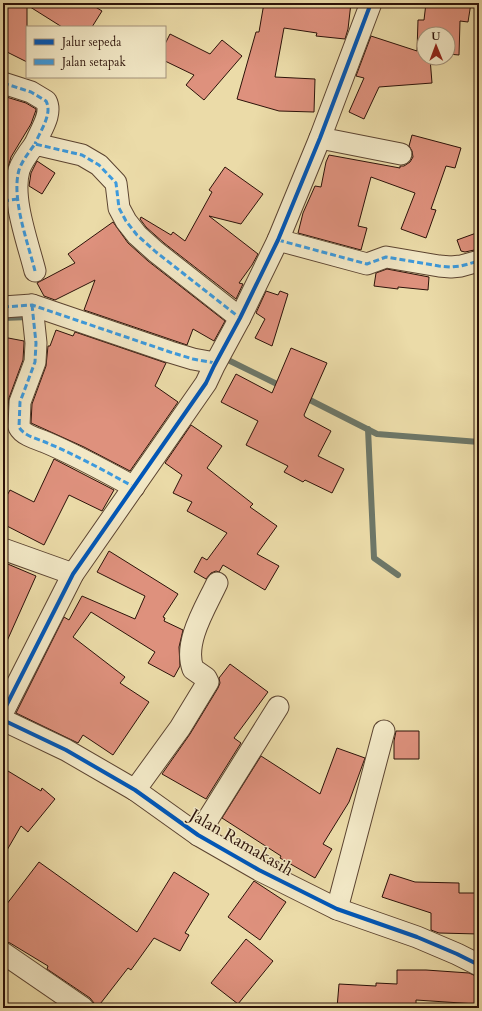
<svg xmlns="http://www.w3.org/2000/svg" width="482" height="1011" font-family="Cardo,serif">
  <rect width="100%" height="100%" fill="#ebdba8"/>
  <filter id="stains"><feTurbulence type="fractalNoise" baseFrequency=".005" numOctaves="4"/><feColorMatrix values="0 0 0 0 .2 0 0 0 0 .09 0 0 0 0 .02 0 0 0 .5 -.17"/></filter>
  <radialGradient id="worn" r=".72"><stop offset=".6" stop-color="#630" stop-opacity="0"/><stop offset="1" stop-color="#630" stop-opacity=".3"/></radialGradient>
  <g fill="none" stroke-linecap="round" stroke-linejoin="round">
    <g stroke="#6d7768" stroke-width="6">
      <path d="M3,318L29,317"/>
      <path d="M223,361L224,358L283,387"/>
      <path d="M304,397L377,434L479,442"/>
      <path d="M368,429L374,558L398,575"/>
    </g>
  </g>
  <g fill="#de917d" stroke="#2c1209">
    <path d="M3,3H89L102,11L92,27H62L27,5V62L3,50Z"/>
    <path d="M264,3H351L348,29L345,39L316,36L317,33L284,28L275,77L315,79L314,112L279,111L237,99L256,32H259Z"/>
    <path d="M426,3H471L468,22L460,21L459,55L448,54V34H424V58H430L432,83L379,87L364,119L349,112L364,78L356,76L371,36L417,51L418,20H424Z"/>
    <path d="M170,34L210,54L222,40L242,56L204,100L186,85L194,75L165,61V44Z"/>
    <path d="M3,96L26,103L36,109V110L31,124L11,157L7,171H5L3,175Z"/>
    <path d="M412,135L461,148L455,168L446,166L431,209L436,210L426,238L401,229L415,193L371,177L358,226L367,228L361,250L298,233L303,213L315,186L321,187L326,162L329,155L400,168V166H404L410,162L413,157L412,151L409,146Z"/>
    <path d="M37,161L55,173L42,194L29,186L31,173Z"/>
    <path d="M225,167L263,194L241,224L209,216L258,254L252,265L239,283L243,284L236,299L164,243L146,227L140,219L141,217L171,235L173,232L185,241L212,192L209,190Z"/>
    <path d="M113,222L128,243L148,261L225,321L214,341L193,329L187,345L84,310L95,280L55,300L44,296L37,283L75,263L68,254Z"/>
    <path d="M479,232V249L465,252L461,251L457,240Z"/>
    <path d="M387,269L429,277L428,290L398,287V289L374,286L376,273Z"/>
    <path d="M266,291L278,295L280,291L288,294L272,346L255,338L265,319L256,313Z"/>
    <path d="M56,330L73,336L75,332L166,363L155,386L178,402L130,471L84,447L31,423L32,404L46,366L48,346H50Z"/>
    <path d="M3,337L24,341V343L23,360L9,398L7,416L3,414Z"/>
    <path d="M291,348L327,363L304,415L305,417L331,431L318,456L344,469L332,493L305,480L303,482L284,472L288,466L246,445L258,421L221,402L236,374L272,393Z"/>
    <path d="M191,425L222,446L207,468L253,504L250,507L277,526L257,554L279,566L265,590L223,565L219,572L216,571L211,573L206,579L194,572L202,557L207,560L227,533L187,511L192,502L173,493L182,475L165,463Z"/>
    <path d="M54,459L114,490L102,511L69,495L44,545L3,524V503L10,490L34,502Z"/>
    <path d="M109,551L178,594L163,617L165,618L164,621L183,630L179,647L180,666L174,677L148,663L155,652L91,612L73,637L125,677L120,683L149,702L113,755L83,735L78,743L16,713L64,617L69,620L82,596L135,619L145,596L97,572Z"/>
    <path d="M3,562L36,576L3,650Z"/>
    <path d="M230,664L268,692L234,738L241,743L206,799L162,774L190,734L218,688L220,683L219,678Z"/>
    <path d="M396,731H419V759H394V741Z"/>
    <path d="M337,748L365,758L349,802L323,844L332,849L315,878L280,858L281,856L222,818L261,756L320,794Z"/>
    <path d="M3,768L41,791L42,788L55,799L28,832L21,826L3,857Z"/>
    <path d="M39,862L137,932L174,872L209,894L185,933L189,935L180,951L154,938L131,970L128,968L97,1008H95L94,1003L90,998L47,969L48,966L10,943L3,941V909Z"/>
    <path d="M390,874L415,882L459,883V893H479V934L439,933L431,930V913L382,897Z"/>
    <path d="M254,881L286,902L260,940L228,917Z"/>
    <path d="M246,939L273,961L238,1004L211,983Z"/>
    <path d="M397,970H426L469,973L478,977L476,1004L416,1000V1008H337L339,984L376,986V983L397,984Z"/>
  </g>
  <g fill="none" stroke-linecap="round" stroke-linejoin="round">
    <g stroke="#5c4431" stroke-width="23">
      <g id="minor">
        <path d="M3,83L31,92L46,101C53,114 40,131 35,144"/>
        <path d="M320,138L401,154"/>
        <path d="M278,240L367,264L386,257L439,266L451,267L461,266L479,261"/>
        <path d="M35,271C28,243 11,198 19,170C22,161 29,152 35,144L82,155L99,165L116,183L119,208L126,221L137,235L156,252L240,318"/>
        <path d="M32,305L36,343L35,362L20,402L19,427C23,435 37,439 45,442C76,455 105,471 134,487"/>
        <path d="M3,307L32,305L170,352L193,359L215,363"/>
        <path d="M3,549L73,574"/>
        <path d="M3,712L73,574L206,383L214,366L240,318L278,240L320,138L371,3"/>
        <path d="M3,720L66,750L135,790L198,835L259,870L337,909L417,937L457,954L479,965"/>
        <path d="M135,790L180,728L208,682L206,678L193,669C183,642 206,607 217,583"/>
        <path d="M198,835L278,707"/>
        <path d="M337,909L384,731"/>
        <path d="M3,953L83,1008"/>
      </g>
    </g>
    <use href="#minor" stroke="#f2e8c6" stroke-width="21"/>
    <g stroke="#3d9add" stroke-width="3" stroke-dasharray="6 3" stroke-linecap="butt">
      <path d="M3,83L31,92L46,101C53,114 40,131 35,144"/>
      <path d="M3,201L18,199"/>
      <path d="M278,240L367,264L386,257L439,266L451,267L461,266L479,261"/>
      <path d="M35,271C28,243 11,198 19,170C22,161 29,152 35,144L82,155L99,165L116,183L119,208L126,221L137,235L156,252L240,318"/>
      <path d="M32,305L36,343L35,362L20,402L19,427C23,435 37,439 45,442C76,455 105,471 134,487"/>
      <path d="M3,307L32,305L170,352L193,359L215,363"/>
    </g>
    <g stroke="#f2e8c6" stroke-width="6">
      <g id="cycleway">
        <path d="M3,712L73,574L206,383L214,366L240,318L278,240L320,138L371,3"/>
        <path d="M3,720L66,750L135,790L198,835L259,870L337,909L417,937L457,954L479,965"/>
      </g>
    </g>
    <use href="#cycleway" stroke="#0057b8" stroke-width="4"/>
  </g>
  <g text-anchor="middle" stroke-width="3" stroke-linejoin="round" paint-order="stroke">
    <g font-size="17" fill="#2c1209" stroke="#f2e8c6">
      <text transform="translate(242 842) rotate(30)" y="6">Jalan Ramakasih</text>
    </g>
  </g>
  <rect width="482" height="1011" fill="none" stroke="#ebdba8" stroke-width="16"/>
  <rect x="4" y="4" width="474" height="1003" fill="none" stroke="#2c1209" stroke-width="2"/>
  <rect x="8" y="8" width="466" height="995" fill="none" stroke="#2c1209"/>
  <rect x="26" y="26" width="140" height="52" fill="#f2e8c6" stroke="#a3927a"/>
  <rect x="34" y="39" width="20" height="6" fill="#0057b8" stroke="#a3927a"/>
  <text x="62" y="46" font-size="12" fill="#2c1209">Jalur sepeda</text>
  <rect x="34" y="59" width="20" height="6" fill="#3d9add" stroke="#a3927a"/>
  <text x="62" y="66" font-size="12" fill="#2c1209">Jalan setapak</text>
  <g transform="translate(436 46) rotate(359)"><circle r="19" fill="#f2e8c6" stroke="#a3927a"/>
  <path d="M0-3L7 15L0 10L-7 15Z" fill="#8f2418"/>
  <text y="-6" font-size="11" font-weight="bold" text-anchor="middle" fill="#2c1209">U</text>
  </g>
  <rect width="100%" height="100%" filter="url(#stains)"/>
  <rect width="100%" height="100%" fill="url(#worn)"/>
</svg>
